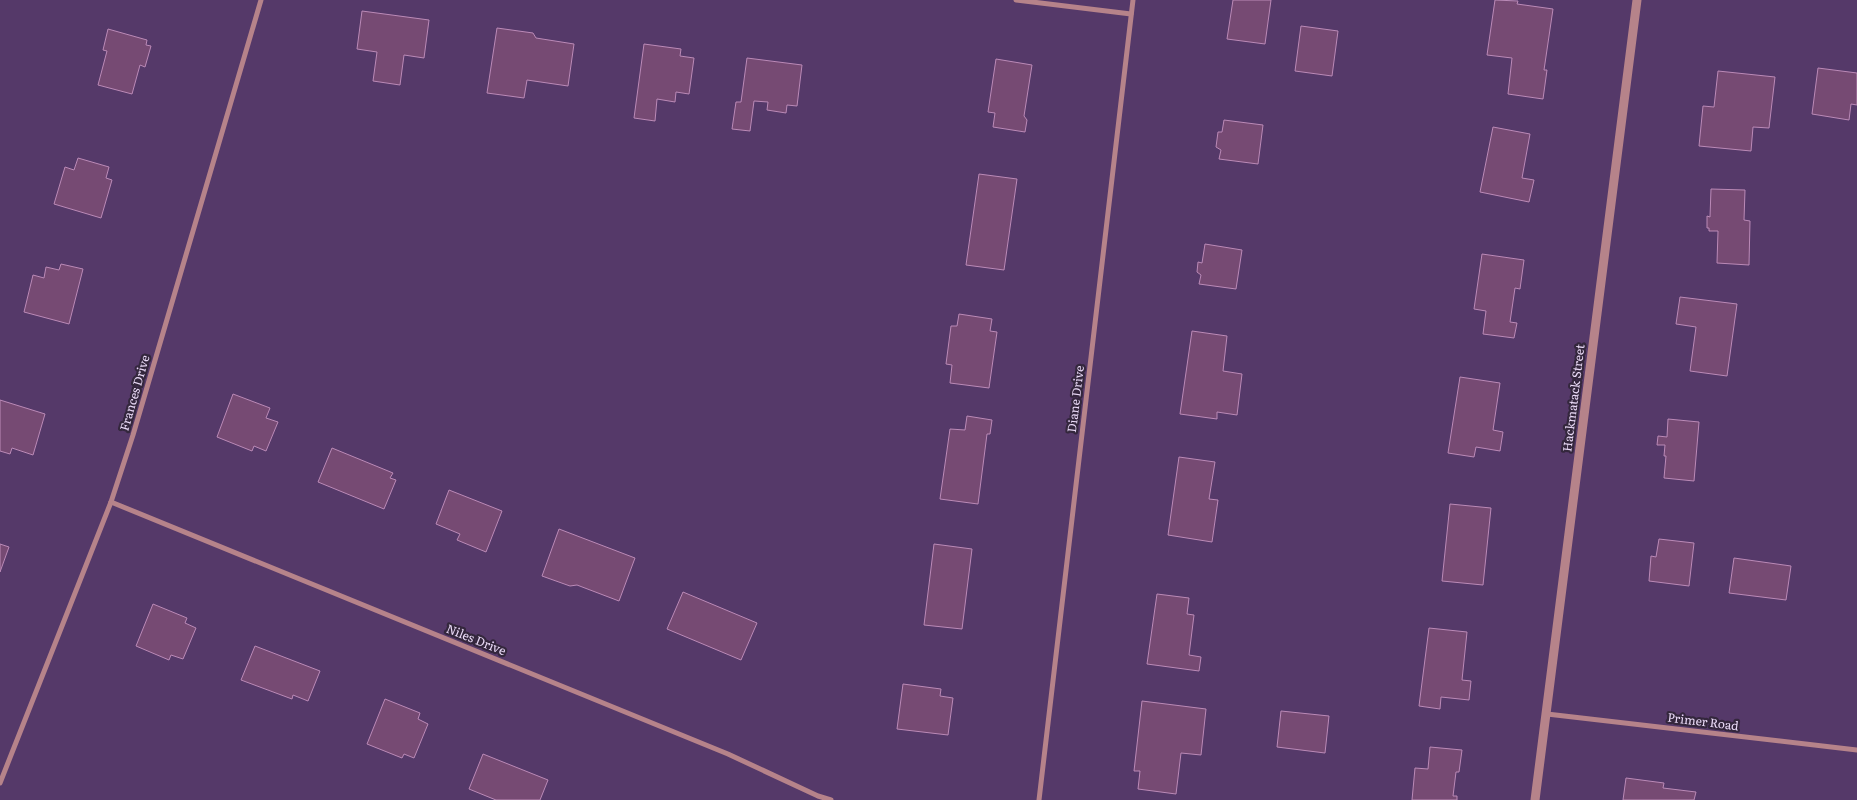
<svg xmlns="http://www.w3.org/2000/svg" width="1857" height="800" font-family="Literata,serif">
  <rect width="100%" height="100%" fill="#553969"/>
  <g fill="#764a73" stroke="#bb8ab7">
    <path d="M1233,0H1271L1265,44L1227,39Z"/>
    <path d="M1495,0L1518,1L1517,4L1553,9L1544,70H1547L1543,99L1508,94L1512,58L1487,55Z"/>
    <path d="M362,11L429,20L424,58L404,55L400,85L373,81L377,52L357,49Z"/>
    <path d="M1301,26L1338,31L1332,76L1295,71Z"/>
    <path d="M497,28L533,33L536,38L574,44L568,86L527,80L524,98L487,93Z"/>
    <path d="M108,29L147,40L146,45L151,46L145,67L140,65L132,94L98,85L107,51L103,50Z"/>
    <path d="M644,44L681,49L680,56L694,58L689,94L676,92L675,102L657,99L655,121L634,118Z"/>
    <path d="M747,58L802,65L797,106L787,105L786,113L767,110L768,102L754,101L750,131L732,129L736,102H741Z"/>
    <path d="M996,59L1032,65L1024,116L1027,120L1025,132L993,127L995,113L988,112Z"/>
    <path d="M1818,68L1857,73V105L1851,104L1849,120L1812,114Z"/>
    <path d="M1718,71L1775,77L1769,128L1753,127L1751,151L1699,146L1703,106L1714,107Z"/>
    <path d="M1224,120L1263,125L1258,164L1219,159L1221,150L1216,147L1218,132H1222Z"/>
    <path d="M1493,127L1530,134L1522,178L1534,180L1529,202L1480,192Z"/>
    <path d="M78,158L109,167L106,178L112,180L101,218L54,204L65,167L74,170Z"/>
    <path d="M979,174L1017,179L1004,270L966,265Z"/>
    <path d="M1711,189L1745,190L1744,220L1750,221L1749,265L1717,263L1718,231H1709V228H1707V216L1710,217Z"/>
    <path d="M1205,244L1242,250L1236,289L1199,284L1201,275L1197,272L1198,262L1202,263Z"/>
    <path d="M1482,254L1524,260L1520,289L1515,288L1510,322L1517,323L1514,338L1483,334L1486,311L1474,309Z"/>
    <path d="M61,264L83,269L69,324L24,312L33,275L44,278L46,267L59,270Z"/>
    <path d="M1680,297L1737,304L1727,376L1690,371L1696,327L1676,324Z"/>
    <path d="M959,314L992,319L990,331L997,332L989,388L950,383L952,365L946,364L951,326H957Z"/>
    <path d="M1192,331L1227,336L1223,371L1242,374L1237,415L1217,412V419L1180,414Z"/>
    <path d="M1460,377L1500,383L1493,430L1503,432L1500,451L1476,447L1474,457L1448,453Z"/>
    <path d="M233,394L270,408L266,418L278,422L266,451L254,446L252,451L217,437Z"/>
    <path d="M0,400L45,414L33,455L12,448L10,454L0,451Z"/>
    <path d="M967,416L992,420L990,434H987L978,504L940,499L950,429L965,430Z"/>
    <path d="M1668,419L1699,422L1694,481L1664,478L1666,456H1664L1665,445H1657L1658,436L1667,437Z"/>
    <path d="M332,448L393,473L390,478L396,480L384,509L318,482Z"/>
    <path d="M1179,457L1215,462L1209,499L1218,500L1212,542L1168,535Z"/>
    <path d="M449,490L502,511L486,552L457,540L460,534L436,524Z"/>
    <path d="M1450,504L1491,508L1483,585L1442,581Z"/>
    <path d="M559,529L635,558L619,601L577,585L570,586L542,576Z"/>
    <path d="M1659,539L1694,543L1689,586L1649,581L1651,556L1656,557Z"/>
    <path d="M0,544L9,547L0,572Z"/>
    <path d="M934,544L972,549L962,629L924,625Z"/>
    <path d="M1734,558L1791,566L1786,600L1729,593Z"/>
    <path d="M683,592L757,623L741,660L667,629Z"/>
    <path d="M1157,594L1189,598L1187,614L1194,615L1189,655L1201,657L1199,671L1147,664Z"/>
    <path d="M153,604L187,618L185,623L196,628L183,659L171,655L169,660L136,646Z"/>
    <path d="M1429,628L1467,632L1462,680L1471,681L1469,700L1441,697L1440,709L1419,706Z"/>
    <path d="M255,646L320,671L308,701L293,695L292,699L241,680Z"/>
    <path d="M903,684L941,689L940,696L953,698L948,735L897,729Z"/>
    <path d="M385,699L420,713L418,719L428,724L414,758L404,754L402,758L367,744Z"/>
    <path d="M1142,701L1206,709L1201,755L1181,753L1176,794L1138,789L1140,771H1134Z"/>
    <path d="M1281,711L1329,716L1325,753L1277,747Z"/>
    <path d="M1430,747L1462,750L1459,772H1456L1453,796H1457V800H1412L1415,768L1428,769Z"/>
    <path d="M483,754L548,780L540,800H496L469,789Z"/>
    <path d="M1626,778L1664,783L1663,788L1696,792L1694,800H1623Z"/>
  </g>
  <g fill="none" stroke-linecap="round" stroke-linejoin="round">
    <g stroke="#b6838a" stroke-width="5">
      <path d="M1016,0L1131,14"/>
      <path d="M111,502L728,754L818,796L831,800"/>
      <path d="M1547,714L1857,750"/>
      <path d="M0,783L111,502L133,435L261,0"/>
      <path d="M1039,800L1133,0"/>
    </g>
    <path stroke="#b6838a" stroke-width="9" d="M1535,800L1637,0"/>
  </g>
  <g text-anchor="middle" stroke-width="4.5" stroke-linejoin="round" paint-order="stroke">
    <g font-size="12" fill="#eadaf7" stroke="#34273d">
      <text transform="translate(135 393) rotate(-74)" y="4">Frances Drive</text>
      <text transform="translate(1574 398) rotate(-83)" y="4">Hackmatack Street</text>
      <text transform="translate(1076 399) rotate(-83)" y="4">Diane Drive</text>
      <text transform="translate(476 640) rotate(22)" y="4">Niles Drive</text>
      <text transform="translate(1703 722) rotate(7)" y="4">Primer Road</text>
    </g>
  </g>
</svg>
